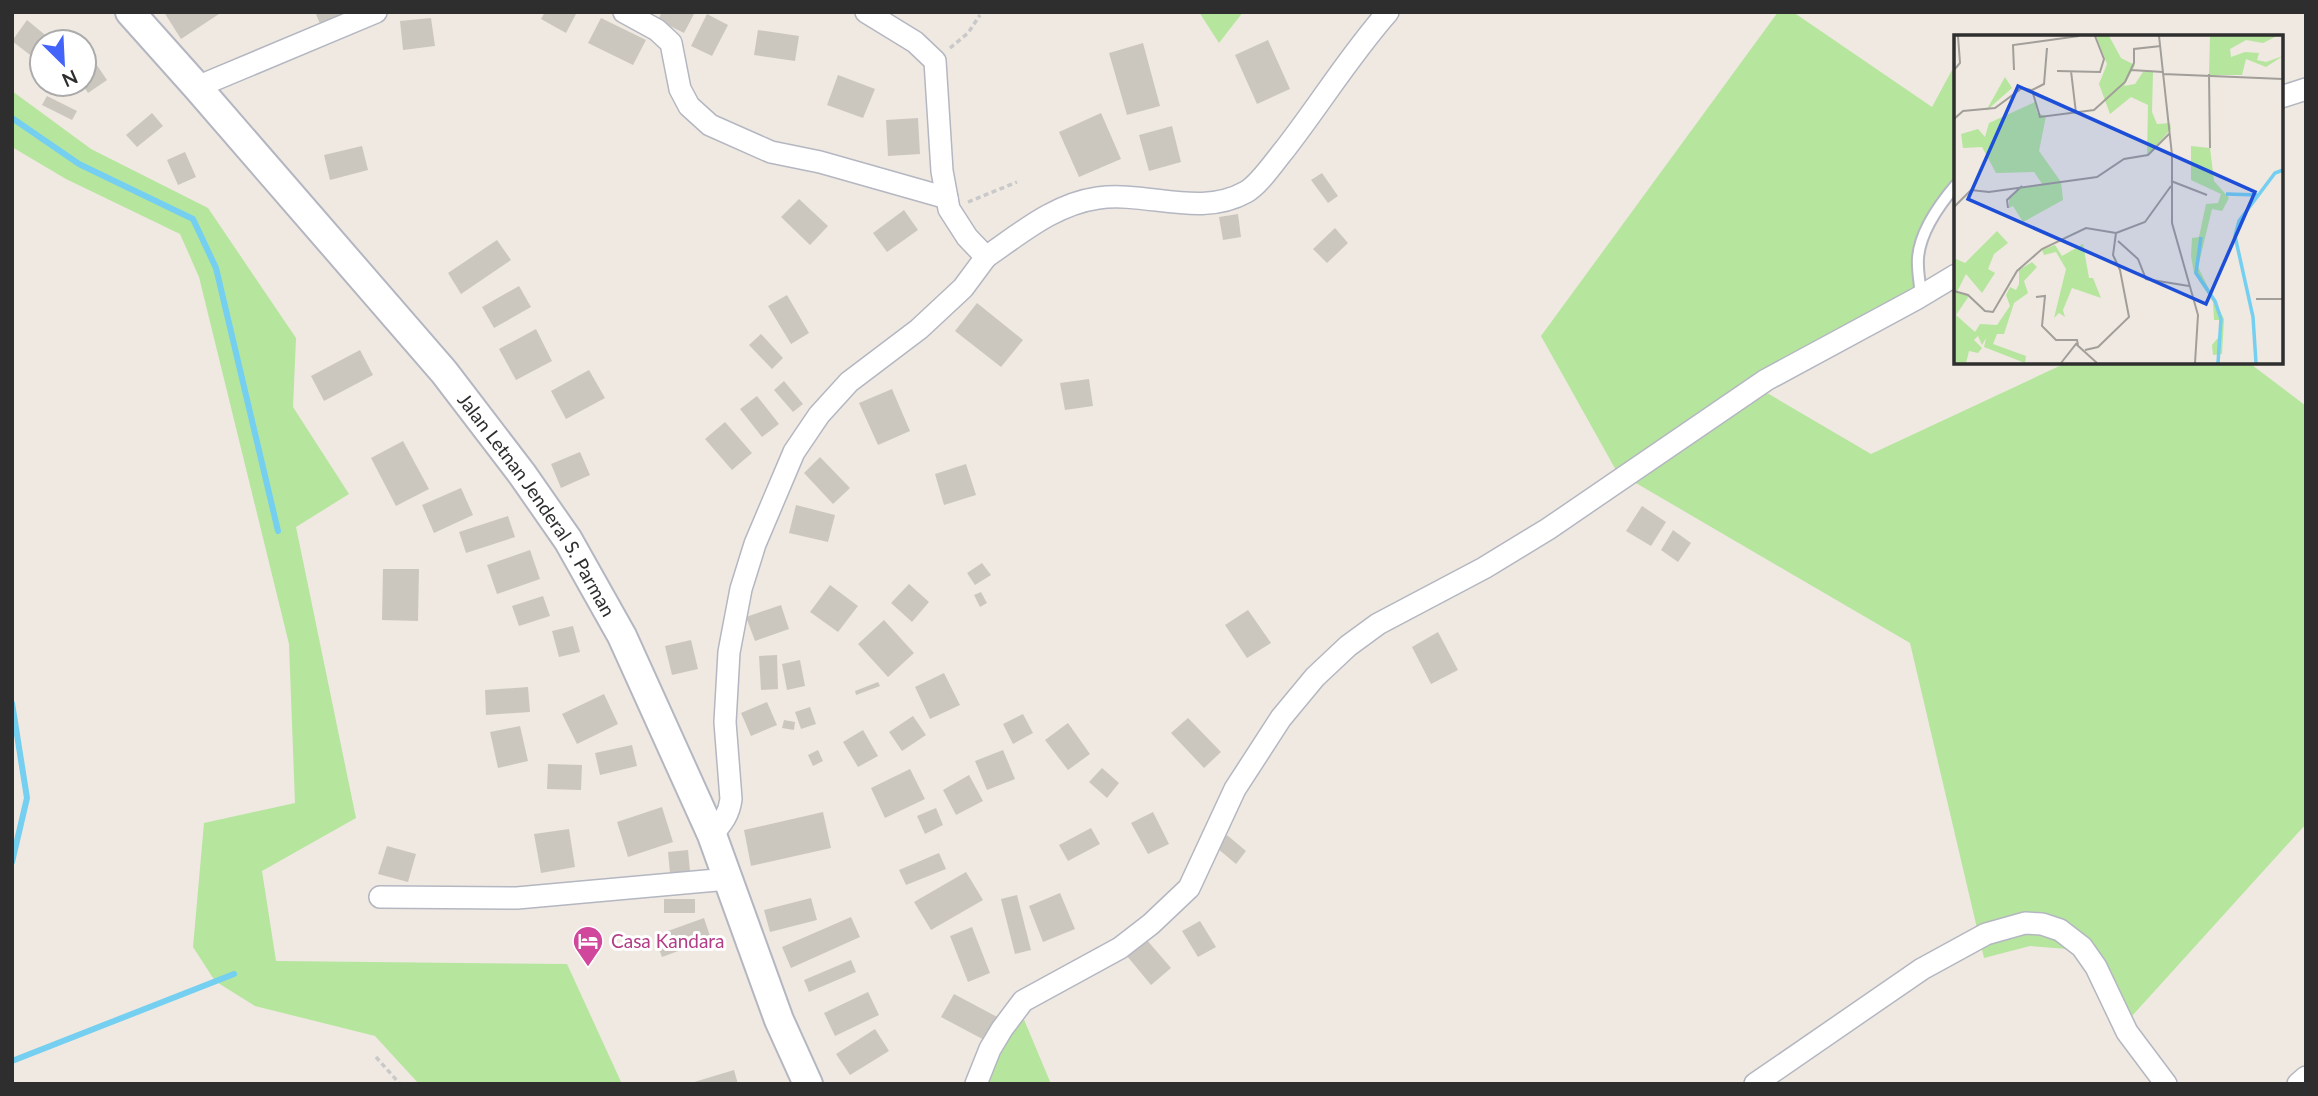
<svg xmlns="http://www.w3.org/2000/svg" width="2318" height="1096" font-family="Lato,sans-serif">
  <rect width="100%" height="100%" fill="#efe9e1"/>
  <g fill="#b6e59e">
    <path d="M1199,12H1243L1219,43Z"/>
    <path d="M1778,12H1793L1932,107L1952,70L1956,73V181L1935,205L1912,253L1920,294L1750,383L1871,454L2068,362H2248L2306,406V824L2122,1027L2092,963L2068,949L2030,946L1984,958L1910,643L1617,472L1541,336Z"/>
    <path d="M12,91L91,149L208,208L296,338L293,407L349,494L296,527L356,818L262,871L276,961L567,964L622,1084H419L375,1036L255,1006L215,981L193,947L204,823L295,803L289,644L199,277L180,234L66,179L12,147Z"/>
    <path d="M1015,998L1051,1084H988Z"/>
  </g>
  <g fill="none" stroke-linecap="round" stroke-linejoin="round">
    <g stroke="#75cff0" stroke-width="6">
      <path d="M12,118L79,164L193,219L216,268L278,531"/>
      <path d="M12,703L27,798L12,862"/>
      <path d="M12,1061L234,974"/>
    </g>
  </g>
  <g fill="#cbc7bf">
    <path d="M164,12H222L181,39Z"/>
    <path d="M315,12H354L321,26Z"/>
    <path d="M545,12H577L566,33L541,19Z"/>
    <path d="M662,12H695L684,33L658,20Z"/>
    <path d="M707,14L728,25L712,56L691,46Z"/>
    <path d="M431,18L435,46L403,50L400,21Z"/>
    <path d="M601,18L646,40L633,65L588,43Z"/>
    <path d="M27,20L50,39L47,42H42V48L34,58L12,41Z"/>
    <path d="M758,30L799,36L795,61L754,55Z"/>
    <path d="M1268,40L1290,89L1257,104L1235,55Z"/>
    <path d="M1143,43L1160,106L1127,115L1109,53Z"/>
    <path d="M90,55L107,80L88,93L82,84H84V59Z"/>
    <path d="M838,75L875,89L863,118L827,105Z"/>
    <path d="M47,96L77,111L72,120L42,105Z"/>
    <path d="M152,113L163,126L137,147L126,135Z"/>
    <path d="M1101,113L1121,159L1079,177L1059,132Z"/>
    <path d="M918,118L920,154L888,156L886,120Z"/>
    <path d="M1172,126L1181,162L1149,171L1139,135Z"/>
    <path d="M362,146L368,170L330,180L324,155Z"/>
    <path d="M185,152L196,177L178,185L167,160Z"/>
    <path d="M1322,173L1338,196L1328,203L1311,180Z"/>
    <path d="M799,199L828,226L810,245L781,217Z"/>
    <path d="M904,210L918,230L887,252L873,233Z"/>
    <path d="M1238,214L1241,237L1223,240L1219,217Z"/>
    <path d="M1335,228L1348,243L1327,263L1313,249Z"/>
    <path d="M497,240L511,260L461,294L448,273Z"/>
    <path d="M519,286L531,307L494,328L482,307Z"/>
    <path d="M787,295L809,333L791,344L768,306Z"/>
    <path d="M977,303L1023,340L1001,367L955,331Z"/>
    <path d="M536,329L552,361L516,380L499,349Z"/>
    <path d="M761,334L783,358L772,369L749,345Z"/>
    <path d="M360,350L373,375L324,401L311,376Z"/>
    <path d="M589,370L605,398L566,419L551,391Z"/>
    <path d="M1089,379L1093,406L1065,410L1060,383Z"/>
    <path d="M784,381L803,404L793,412L774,390Z"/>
    <path d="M892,389L910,431L878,445L859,403Z"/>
    <path d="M757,396L779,424L762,437L740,409Z"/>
    <path d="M725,422L752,453L732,470L705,439Z"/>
    <path d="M403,441L429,489L396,506L371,458Z"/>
    <path d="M580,452L590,475L561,488L551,464Z"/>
    <path d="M820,457L850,488L833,504L804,473Z"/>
    <path d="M966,464L976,495L944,505L935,474Z"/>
    <path d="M461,488L473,515L434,533L422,505Z"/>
    <path d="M796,505L835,515L828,542L789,533Z"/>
    <path d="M1642,506L1666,522L1651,546L1626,531Z"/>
    <path d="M508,516L515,537L466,553L459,532Z"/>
    <path d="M1673,530L1691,543L1678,562L1661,550Z"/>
    <path d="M530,550L540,579L497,594L487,565Z"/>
    <path d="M982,563L991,575L975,585L967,573Z"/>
    <path d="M383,569H419L418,621L382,620Z"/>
    <path d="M909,584L929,602L912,622L891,603Z"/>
    <path d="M830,585L858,606L838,632L810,612Z"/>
    <path d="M981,592L987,603L980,607L974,595Z"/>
    <path d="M543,596L550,616L519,626L512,606Z"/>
    <path d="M781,605L789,629L755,641L746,617Z"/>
    <path d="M1248,610L1271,643L1247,658L1225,625Z"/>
    <path d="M884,620L914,653L888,677L858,644Z"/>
    <path d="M573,626L580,652L559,657L552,631Z"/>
    <path d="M1438,632L1458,670L1431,684L1412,647Z"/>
    <path d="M691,640L698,669L672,675L665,646Z"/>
    <path d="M777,655L778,689L761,690L759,656Z"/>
    <path d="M800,660L805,686L787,690L782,664Z"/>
    <path d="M944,673L960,705L930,719L915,687Z"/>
    <path d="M878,682L880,686L856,695L855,691Z"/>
    <path d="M528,687L530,712L486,715L485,690Z"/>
    <path d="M604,694L618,724L577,744L562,714Z"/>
    <path d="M767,702L777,725L751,736L741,713Z"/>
    <path d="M810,707L816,724L801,729L795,712Z"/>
    <path d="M1023,714L1033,733L1013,744L1003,724Z"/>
    <path d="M913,716L926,735L902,751L889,732Z"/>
    <path d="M1188,718L1221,752L1204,768L1171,733Z"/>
    <path d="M784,720L795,722L794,730L782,728Z"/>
    <path d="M1068,723L1090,754L1068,770L1045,740Z"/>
    <path d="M520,726L528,761L498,768L490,732Z"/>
    <path d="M863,730L878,756L858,767L843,742Z"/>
    <path d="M632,745L637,766L600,775L595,753Z"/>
    <path d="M818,750L823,761L813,766L808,755Z"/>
    <path d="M1003,750L1015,779L987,790L975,761Z"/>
    <path d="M548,764L582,765L581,790L547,789Z"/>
    <path d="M1102,768L1119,783L1107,798L1089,782Z"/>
    <path d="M910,769L925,799L885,818L871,788Z"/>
    <path d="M969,775L983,801L956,815L943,790Z"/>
    <path d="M662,807L673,842L628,857L617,822Z"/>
    <path d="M936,808L943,825L925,834L917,816Z"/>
    <path d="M823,812L831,848L751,866L744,830Z"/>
    <path d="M1153,812L1169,844L1148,854L1131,823Z"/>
    <path d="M1091,828L1100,844L1068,861L1059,845Z"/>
    <path d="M569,829L575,867L541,873L534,834Z"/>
    <path d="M1227,835L1246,851L1236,864L1217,848Z"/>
    <path d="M387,846L416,854L408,882L378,874Z"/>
    <path d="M688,850L690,871L670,873L668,852Z"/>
    <path d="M939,853L946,869L906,885L899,870Z"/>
    <path d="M966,872L983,900L931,930L914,902Z"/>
    <path d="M1060,893L1075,929L1043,942L1029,906Z"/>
    <path d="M1017,895L1031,950L1015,954L1001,899Z"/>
    <path d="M811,898L817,920L770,932L764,910Z"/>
    <rect x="664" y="899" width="31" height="14"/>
    <path d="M851,917L860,937L791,968L782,947Z"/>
    <path d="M704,918L711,939L662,957L654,936Z"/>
    <path d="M1200,921L1216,947L1198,957L1182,931Z"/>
    <path d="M972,927L990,973L968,982L950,936Z"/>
    <path d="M1146,939L1171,968L1151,985L1127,956Z"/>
    <path d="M851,960L856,972L809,992L804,980Z"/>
    <path d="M868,992L879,1015L835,1036L824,1013Z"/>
    <path d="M954,994L1001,1019L988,1042L941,1017Z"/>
    <path d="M875,1029L889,1051L850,1075L836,1054Z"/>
    <path d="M734,1070L738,1084H691V1083Z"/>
  </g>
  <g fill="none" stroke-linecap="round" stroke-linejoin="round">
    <g stroke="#b4b7c1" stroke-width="14">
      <path id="service" d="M1921,296C1920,283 1917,270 1918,258C1920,231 1939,205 1956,185"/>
    </g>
    <g stroke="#b4b7c1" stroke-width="24">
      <g id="minor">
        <path d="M624,12L657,30L671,43L680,89L689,106L710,125L771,152L820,162L947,198"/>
        <path d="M197,87L376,12"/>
        <path d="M2281,97L2306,89"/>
        <path d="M986,257C1021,233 1055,204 1098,198C1147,191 1200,218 1246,192C1259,185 1275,161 1285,149C1320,104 1350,55 1388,12"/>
        <path d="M712,835C722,823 729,815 731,799L725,722L729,652L741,589L755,544L794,452L819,415L849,382L919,329L963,288L986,257L967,237L949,209L942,171L935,61L915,42L866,12"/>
        <path d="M380,897L517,898L728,879"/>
        <path d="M976,1084L990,1049L1002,1029L1023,1001L1120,948L1151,924L1189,888L1235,789L1281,718L1315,677L1348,646L1378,624L1484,568L1548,529L1766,380L1916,299L1956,275"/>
        <path d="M1755,1084L1922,969L1986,934L2025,923L2042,924L2060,930L2082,947L2096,967L2127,1032L2166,1084"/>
        <path d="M2298,1084L2306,1077"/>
      </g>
    </g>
    <g stroke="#b4b7c1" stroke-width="32">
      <g id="tertiary">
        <path id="s1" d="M130,12L197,87L444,372L522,474L568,540L622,636L712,835L779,1020L808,1084"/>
      </g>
    </g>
    <g stroke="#c9c9c9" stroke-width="3.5" stroke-dasharray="5 3.5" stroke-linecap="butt">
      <path d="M950,48L968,33L980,15"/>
      <path d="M968,202L1017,182"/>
      <path d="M376,1057L400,1084"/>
    </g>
    <use href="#service" stroke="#fff" stroke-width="10"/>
    <use href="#minor" stroke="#fff" stroke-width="21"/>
    <use href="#tertiary" stroke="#fff" stroke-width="28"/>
  </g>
  <defs>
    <g id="hotel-pin" transform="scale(1.575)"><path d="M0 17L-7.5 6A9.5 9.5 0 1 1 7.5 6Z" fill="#d1479c" stroke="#fff"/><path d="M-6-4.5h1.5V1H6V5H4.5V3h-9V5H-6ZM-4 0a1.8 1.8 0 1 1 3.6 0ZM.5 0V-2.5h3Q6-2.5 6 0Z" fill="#fff"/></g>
  </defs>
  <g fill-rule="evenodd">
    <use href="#hotel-pin" x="588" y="941"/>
  </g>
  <g text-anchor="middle" stroke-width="6" stroke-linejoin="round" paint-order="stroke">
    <g font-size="19" fill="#2e2e2e" stroke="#fff">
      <text dy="7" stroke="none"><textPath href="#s1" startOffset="640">Jalan Letnan Jenderal S. Parman</textPath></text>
    </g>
    <g font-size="19" fill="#b23c85" stroke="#fff" text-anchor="start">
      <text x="611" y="948">Casa Kandara</text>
    </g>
  </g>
  <g transform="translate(1954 35)">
    <rect width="329" height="329" fill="#efe9e1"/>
    <path d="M142,1H155L167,23L181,30L170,51L181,49L189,37H199L198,77L203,89L216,88L217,94L193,121L194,70L177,62L156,79L145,49L153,29ZM256,1H323L309,8L292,5L276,14L277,22L291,17L305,18L303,25L312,27L329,21L312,32L292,24L288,40H255ZM51,42L58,53L32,76ZM81,67L83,78L92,81L85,116L107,147L109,165L69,187L59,171L55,173V164L68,152L89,150L80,137L42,138L28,112L9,113L7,99L24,94L31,102L35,88ZM237,111L256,113L260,146L275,163L268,176L258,174L244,232L270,284L268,319L259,320L258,310L268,298L266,285H260L259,267L240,238L237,221L238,203L245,202L252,169L264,168L267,159L237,145ZM43,196L54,208L40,219L34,234L41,238L28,258L12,239L3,257L15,261L2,280L21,297L26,289L43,290L56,271L52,260L56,252L62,255L65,249V235L78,227L83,232L70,246L74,258L60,268L50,299H43L39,309L72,321L71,328L30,312L32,303L28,310L24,301L20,305L28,313L24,318L15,316L12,328H0V223L11,228ZM129,209L135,243H139L147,263L118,253L109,275L111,282L105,278L100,283L112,234L102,217L90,220L88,215L101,210L108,221Z" fill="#b6e59e"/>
    <path fill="none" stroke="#75cff0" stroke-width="3.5" d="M272,159L304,160M247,202L242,238L261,266L267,284L264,328M302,328L299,282L281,201L285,186L321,138L329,135"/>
    <path fill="none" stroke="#a29e99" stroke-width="2" d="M205,1L218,120V188L244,280L241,328M0,35L6,28L4,1M60,35L59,10L125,1M177,35L209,37M103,36L146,37L150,24L141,1M117,36L122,78M209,39L329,44M255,39L256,113M78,55L90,49L93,13M0,84L9,76L41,73L68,53L78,55L86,82L140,75L171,47L180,28V14L207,11M217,146L253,160M0,172L17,155L35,157L143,142L170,124L194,120L216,98M54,173L53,165L68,151M164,206L184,224L192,244L235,251M0,256L14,260L31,276L39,277L63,236L88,214L132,193L162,198M82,262L91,261L88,291L102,305H123L124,310M302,264H329M131,315L144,312L175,282L166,235L159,220L162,198L191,187L217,151M107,328L122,309L143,328"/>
    <path fill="#1d4ed8" fill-opacity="0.15" stroke="#1d4ed8" stroke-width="3.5" d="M64,51L301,157L252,269L14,164Z"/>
    <rect width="329" height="329" fill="none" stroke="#2e2e2e" stroke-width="3.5"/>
  </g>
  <rect width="2318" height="1096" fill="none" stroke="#2e2e2e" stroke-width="28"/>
  <g transform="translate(63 63) rotate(156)"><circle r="33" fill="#ffffff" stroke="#ababab" stroke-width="2"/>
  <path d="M0-5L12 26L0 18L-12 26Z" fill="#4264fb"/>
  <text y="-10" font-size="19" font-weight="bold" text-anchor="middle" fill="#2e2e2e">N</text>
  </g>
</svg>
